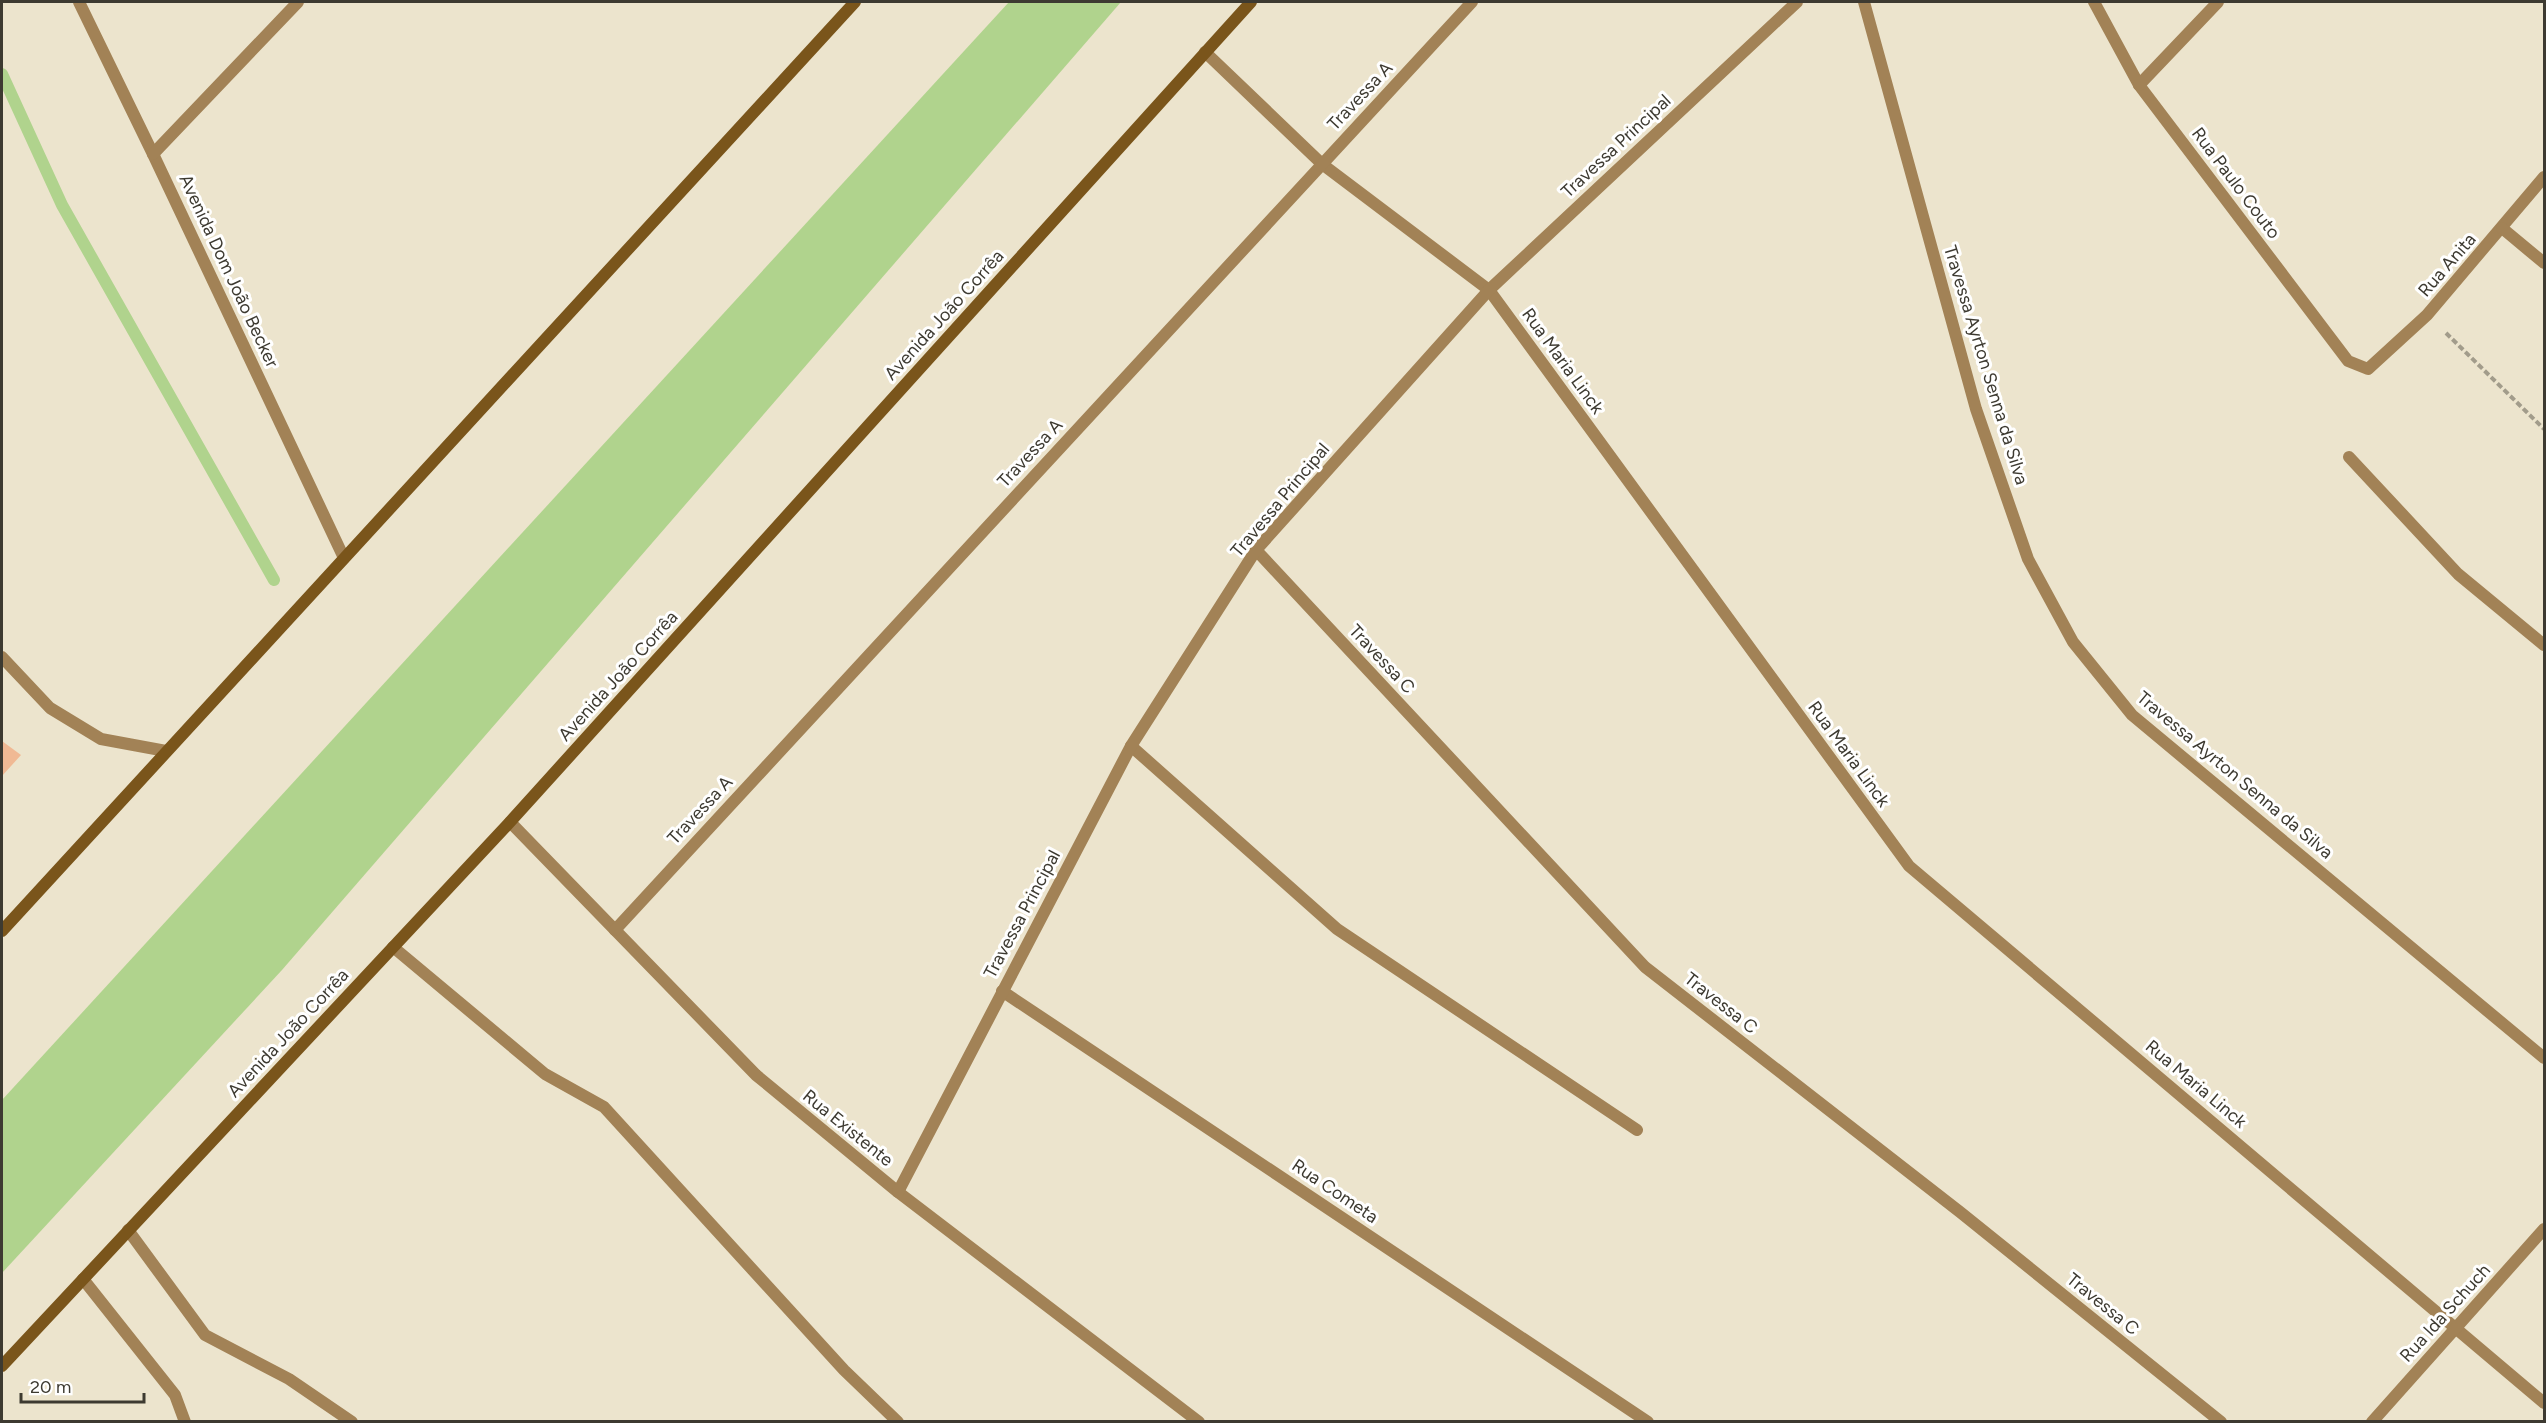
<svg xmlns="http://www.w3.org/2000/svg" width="2546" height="1423" font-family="Figtree,sans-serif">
  <rect width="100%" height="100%" fill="#ece4cd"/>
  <path fill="#f0b994" d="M2,741L21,755L2,776Z"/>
  <path fill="#b0d38d" d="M1009,2H1121L282,970L2,1273V1100Z"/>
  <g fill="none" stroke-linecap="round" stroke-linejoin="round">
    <path stroke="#b0d38d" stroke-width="12" d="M2,74L62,205L274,580"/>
    <path stroke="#a29c8b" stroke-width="4" stroke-dasharray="6 3" stroke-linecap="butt" d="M2446,333L2544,429"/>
    <g stroke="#a28256" stroke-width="12">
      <path d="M2,657L50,708L101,739L166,751"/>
      <path d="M393,947L545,1074L604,1107L844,1370L898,1422"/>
      <path d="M128,1230L205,1335L289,1379L352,1422"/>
      <path d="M83,1279L175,1395L185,1422"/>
    </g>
    <g stroke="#a28256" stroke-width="12">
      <path d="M79,2L153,154L344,558"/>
      <path d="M1864,2L1976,409L2028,559L2073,642L2132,715L2544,1058"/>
      <path d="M2094,2L2139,85L2348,361L2368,369L2427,315L2544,177"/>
      <path d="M1205,52L1322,164L1489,290L1909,866L2544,1403"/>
      <path d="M2139,85L2218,2"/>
      <path d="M153,154L298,2"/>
      <path d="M2502,228L2544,263"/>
      <path d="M2349,457L2458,574L2544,645"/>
      <path d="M1256,550L1645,967L1960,1212L2221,1422"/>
      <path d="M1131,746L1337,929L1637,1130"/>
      <path d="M510,822L756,1075L898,1192L1199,1422"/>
      <path d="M615,930L1472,2"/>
      <path d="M1002,991L1648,1422"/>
      <path d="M898,1192L1131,746L1256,550L1489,290L1797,2"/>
      <path d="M2372,1422L2544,1229"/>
    </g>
    <g stroke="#7a551b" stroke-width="12">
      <path d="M2,931L855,2"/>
      <path d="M2,1366L510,822L1251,2"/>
    </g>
  </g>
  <g text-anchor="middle" stroke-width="6" stroke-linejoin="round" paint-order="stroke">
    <g font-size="18" fill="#3d3a31" stroke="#fff">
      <text transform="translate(1360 96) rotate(-47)" y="6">Travessa A</text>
      <text transform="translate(1616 146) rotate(-43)" y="6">Travessa Principal</text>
      <text transform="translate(2236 183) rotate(53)" y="6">Rua Paulo Couto</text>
      <text transform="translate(2447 265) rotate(-49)" y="6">Rua Anita</text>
      <text transform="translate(229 271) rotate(65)" y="6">Avenida Dom João Becker</text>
      <text transform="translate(944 315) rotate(-48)" y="6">Avenida João Corrêa</text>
      <text transform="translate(1563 361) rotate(54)" y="6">Rua Maria Linck</text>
      <text transform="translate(1986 365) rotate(73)" y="6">Travessa Ayrton Senna da Silva</text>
      <text transform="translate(1030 453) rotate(-47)" y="6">Travessa A</text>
      <text transform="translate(1280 500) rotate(-50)" y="6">Travessa Principal</text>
      <text transform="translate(1382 659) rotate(47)" y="6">Travessa C</text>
      <text transform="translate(618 676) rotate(-48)" y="6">Avenida João Corrêa</text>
      <text transform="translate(1849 754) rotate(54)" y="6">Rua Maria Linck</text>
      <text transform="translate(2235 775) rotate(40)" y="6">Travessa Ayrton Senna da Silva</text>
      <text transform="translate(700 810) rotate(-47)" y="6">Travessa A</text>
      <text transform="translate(1022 914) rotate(-62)" y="6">Travessa Principal</text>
      <text transform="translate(1721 1003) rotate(38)" y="6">Travessa C</text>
      <text transform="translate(288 1033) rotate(-47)" y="6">Avenida João Corrêa</text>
      <text transform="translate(2196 1084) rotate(40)" y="6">Rua Maria Linck</text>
      <text transform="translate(848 1128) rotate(39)" y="6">Rua Existente</text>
      <text transform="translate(1335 1191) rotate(34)" y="6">Rua Cometa</text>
      <text transform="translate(2103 1304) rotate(39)" y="6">Travessa C</text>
      <text transform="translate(2445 1313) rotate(-48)" y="6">Rua Ida Schuch</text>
    </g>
  </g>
  <rect width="2546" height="1423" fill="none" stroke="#3d3a31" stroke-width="6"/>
  <path d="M21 1393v9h123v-9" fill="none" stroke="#3d3a31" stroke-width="3"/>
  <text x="30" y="1393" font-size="18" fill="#3d3a31" stroke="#ffffff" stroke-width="4.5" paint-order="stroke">20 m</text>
</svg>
